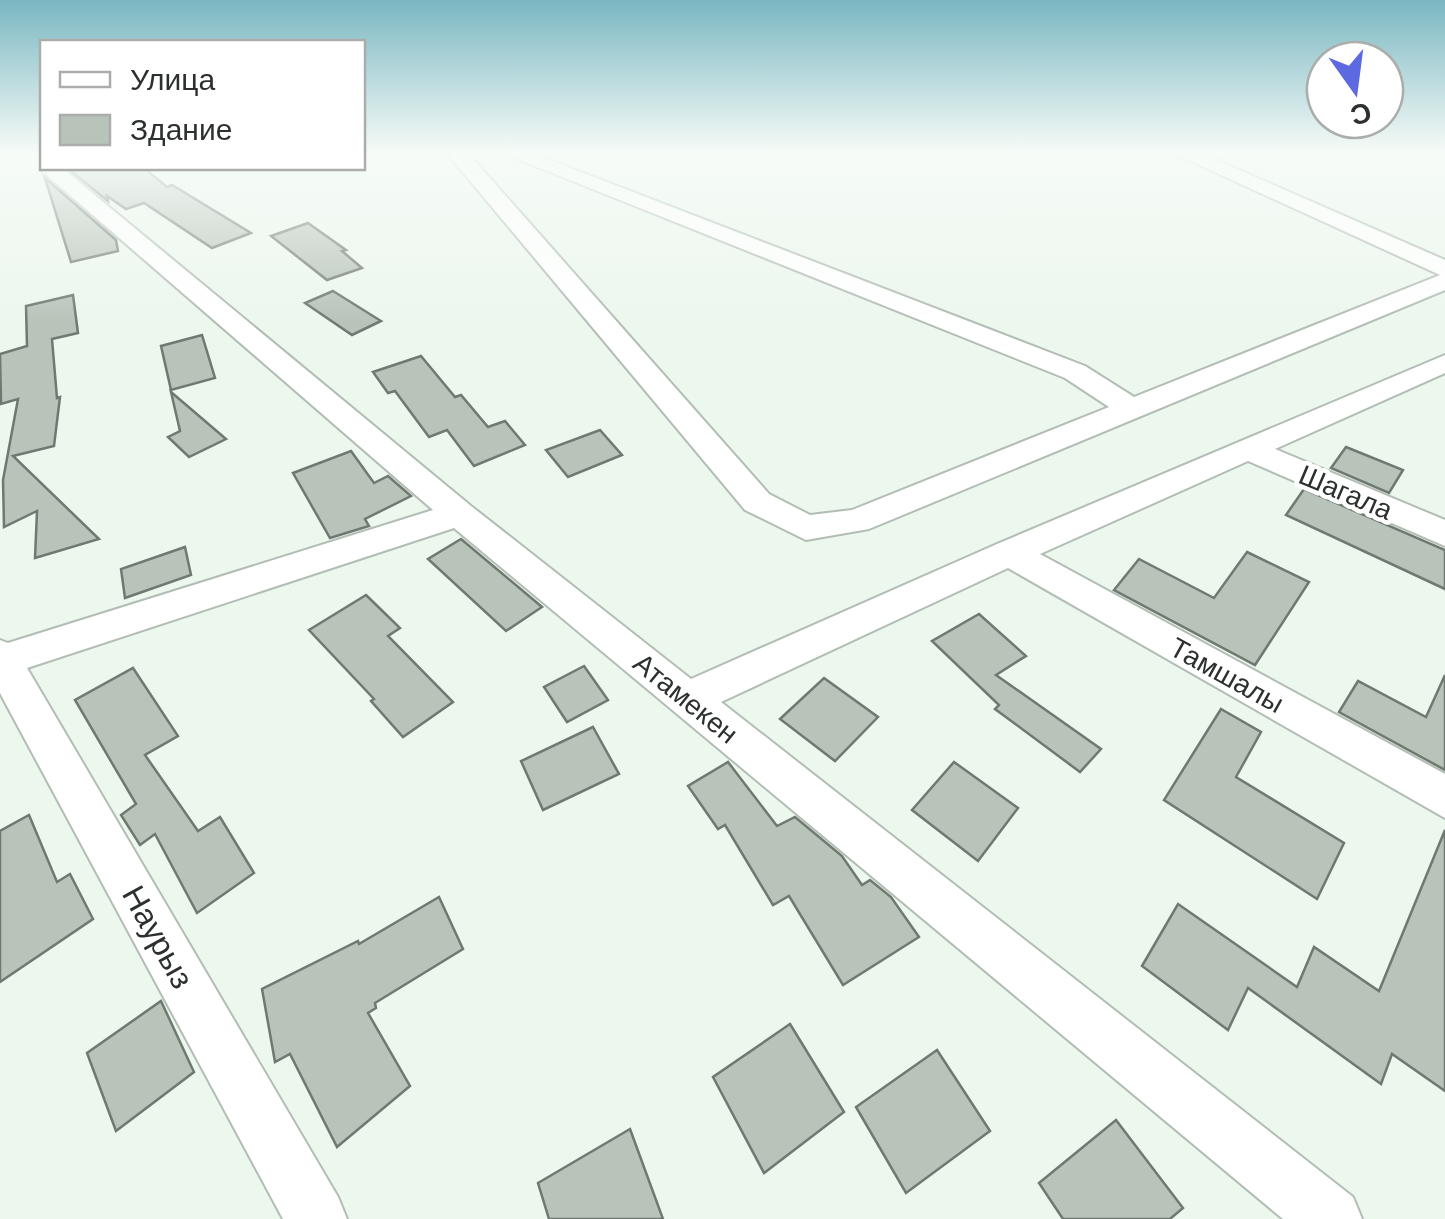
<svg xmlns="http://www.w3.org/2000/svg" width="1445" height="1219" font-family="Barlow,sans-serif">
  <rect width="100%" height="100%" fill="#ecf7ee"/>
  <g fill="#b8c3ba" stroke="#6f7971" stroke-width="2.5">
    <path d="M67,168H144L167,187L172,185L251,233L212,248L144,203L126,209L107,196L108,201Z"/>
    <path d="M45,178L116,240L118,251L71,262Z"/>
    <path d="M308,223L346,250L342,251L362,268L327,280L271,236Z"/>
    <path d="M333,291L381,321L352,335L305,303Z"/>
    <path d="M73,295L78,333L52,339L57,398L60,397L54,446L13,456L99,539L35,558L37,511L4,527L3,480L18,399L1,404L0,354L27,346L26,306Z"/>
    <path d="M202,335L215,378L171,390L161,346Z"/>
    <path d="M421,356L455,397L461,395L488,427L505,421L525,445L474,466L447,430L429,437L395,391L388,393L373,372Z"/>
    <path d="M171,392L226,439L189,457L168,437L180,431Z"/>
    <path d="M600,430L622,455L568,477L546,450Z"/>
    <path d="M1346,447L1403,470L1389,493L1331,468Z"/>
    <path d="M351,451L374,483L388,476L411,496L365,519L369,526L330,538L293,473Z"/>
    <path d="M1304,489L1445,550V589L1286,515Z"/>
    <path d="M461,539L542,607L506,631L428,559Z"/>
    <path d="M185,547L191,575L125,598L121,569Z"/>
    <path d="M1247,552L1309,582L1255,665L1114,590L1139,559L1214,598Z"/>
    <path d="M366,595L400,628L388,636L453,702L403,737L371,701L374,699L309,630Z"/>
    <path d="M979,614L1026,656L996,675L1101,749L1080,772L995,709L999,705L932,641Z"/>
    <path d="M584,666L608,700L567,722L544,687Z"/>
    <path d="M133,668L178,736L145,755L198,831L220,817L254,873L197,913L155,834L140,845L121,815L136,804L75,700Z"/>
    <path d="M1445,675V770L1339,712L1358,681L1426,717Z"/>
    <path d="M824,678L878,717L835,761L780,719Z"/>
    <path d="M1221,709L1261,732L1236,777L1344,843L1317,899L1164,800Z"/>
    <path d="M593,727L619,774L543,810L521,761Z"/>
    <path d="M728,762L777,826L795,817L842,856L862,885L870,880L891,897L919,937L843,985L789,896L773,905L725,825L718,829L688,786Z"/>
    <path d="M954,762L1018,808L978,861L912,810Z"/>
    <path d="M29,815L57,882L70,874L93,919L0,982V831Z"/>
    <path d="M1445,830V1091L1392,1054L1381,1084L1248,988L1228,1030L1142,966L1178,904L1297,987L1314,947L1379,991Z"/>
    <path d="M439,897L463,949L375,1003L376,1008L368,1013L410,1086L337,1147L290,1054L275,1062L262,989L358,941L359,944Z"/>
    <path d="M161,1001L194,1072L116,1131L87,1053Z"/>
    <path d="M790,1024L844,1112L764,1173L713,1077Z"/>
    <path d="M937,1050L990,1131L906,1193L856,1107Z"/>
    <path d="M1116,1120L1183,1208L1170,1219H1063L1039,1183Z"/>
    <path d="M630,1129L663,1219H549L538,1183Z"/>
  </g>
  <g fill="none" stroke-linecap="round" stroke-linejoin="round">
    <g stroke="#b2bdb4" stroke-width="4">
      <g id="minor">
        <path d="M446,152H467L769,494L810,515L852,510L1109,407L1065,378L500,152H529L1085,366L1134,397L1440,275L1171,152H1198L1445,260V290L869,529L806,540L745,510Z"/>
        <path d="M42,164V168H62L471,506L691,679L997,544L1445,355V373L1275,449L1445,520V546L1248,461L1040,554L1445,774V818L1008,568L721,702L1353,1197L1362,1219H1283L454,528L27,668L338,1197L347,1219H283L0,693V640L8,643L433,510L43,172L40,168Z"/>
      </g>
    </g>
    <use href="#minor" fill="#fff" fill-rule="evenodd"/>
  </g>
  <linearGradient id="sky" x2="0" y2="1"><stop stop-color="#7ab7c2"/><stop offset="0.47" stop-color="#f6fbf7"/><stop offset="1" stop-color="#f6fbf7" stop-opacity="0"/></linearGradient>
  <rect width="1445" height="323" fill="url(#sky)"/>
  <g text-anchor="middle" stroke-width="9" stroke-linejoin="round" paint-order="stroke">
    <g font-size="28" fill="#2d312e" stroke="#fff">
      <text transform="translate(1346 492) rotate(23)" y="10">Шагала</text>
      <text transform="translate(1227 675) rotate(29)" y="10">Тамшалы</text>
      <text transform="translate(686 698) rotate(39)" y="10">Атамекен</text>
    </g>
    <g font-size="32" fill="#2d312e" stroke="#fff">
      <text transform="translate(158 937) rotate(61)" y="11">Наурыз</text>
    </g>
  </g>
  <rect x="40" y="40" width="325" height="130" fill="#ffffff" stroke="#abadab" stroke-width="2.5"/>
  <rect x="60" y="72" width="50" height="15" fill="#ffffff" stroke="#abadab" stroke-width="2.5"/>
  <text x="130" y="90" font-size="30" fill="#2d312e">Улица</text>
  <rect x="60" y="115" width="50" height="30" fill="#b8c3ba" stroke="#abadab" stroke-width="2.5"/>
  <text x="130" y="140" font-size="30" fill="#2d312e">Здание</text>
  <g transform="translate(1355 90) rotate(166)"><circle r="48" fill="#ffffff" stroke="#abadab" stroke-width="2.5"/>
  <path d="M0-8L18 38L0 25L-18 38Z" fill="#5d69e1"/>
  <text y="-15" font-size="28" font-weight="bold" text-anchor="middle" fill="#2d312e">С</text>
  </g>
</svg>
